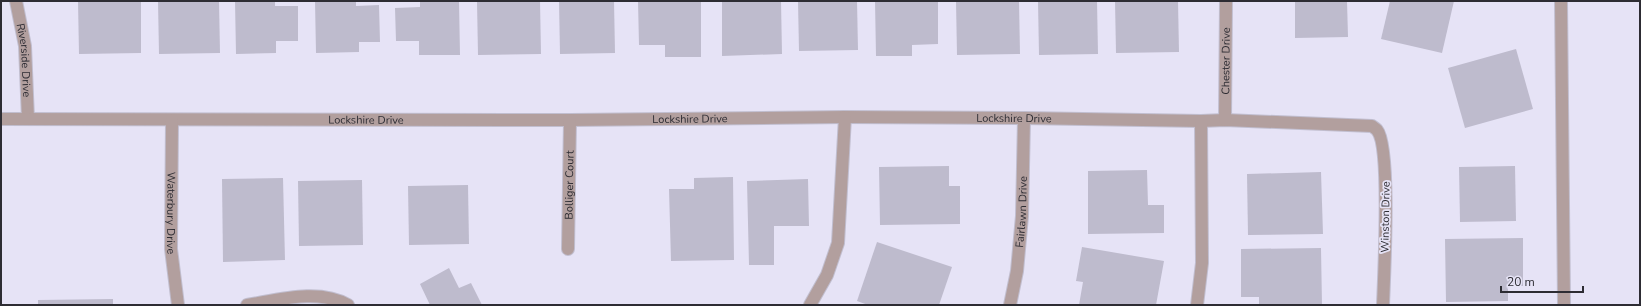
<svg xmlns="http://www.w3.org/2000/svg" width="1641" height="306" font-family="'Nunito Sans',sans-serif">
  <rect width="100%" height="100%" fill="#e6e3f6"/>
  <g fill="#bebbcd">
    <path d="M78,1H141V53L79,54Z"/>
    <path d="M158,1H219L220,53L159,54Z"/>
    <path d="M235,1H275V6H298V41H276V53L236,54Z"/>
    <path d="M315,1H356V6L379,5L380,42H359V52L316,53Z"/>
    <path d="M420,1H459L460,55H419V41H396L395,8L420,7Z"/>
    <path d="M477,1H540L541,54L478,55Z"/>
    <path d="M559,1H614L615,53L560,54Z"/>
    <path d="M638,1H701V57H665V45H639Z"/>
    <path d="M722,1H781L782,54L722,56Z"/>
    <path d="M798,1H857L858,50L799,51Z"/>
    <path d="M875,1H938V44L912,45V56H876Z"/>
    <path d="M956,1H1019L1020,54L957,55Z"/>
    <path d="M1038,1H1097L1098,54L1039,55Z"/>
    <path d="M1115,1H1178L1179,52L1116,53Z"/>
    <path d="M1295,1H1347L1348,37L1295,38Z"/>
    <path d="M1390,1H1454L1442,53L1381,39Z"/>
    <path d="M1516,49L1533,109L1465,128L1448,68Z"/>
    <path d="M949,166V186H960V224L880,225L879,167Z"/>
    <path d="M1515,166L1516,221L1460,222L1459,167Z"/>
    <path d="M1147,170L1148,205H1164V233L1088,234V171Z"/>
    <path d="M1321,172L1323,234L1248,235L1247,174Z"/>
    <path d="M733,177L734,260L671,261L669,189H694V178Z"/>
    <path d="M283,178L285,260L223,262L222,179Z"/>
    <path d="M808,179L809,226H774V265H749L747,181Z"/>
    <path d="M362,180L363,245L299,246L298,181Z"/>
    <path d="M468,185L469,244L409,245L408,186Z"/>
    <path d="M1523,238V286H1508V301L1446,302L1445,239Z"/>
    <path d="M877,242L952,267L939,305H868L857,301Z"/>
    <path d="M1082,247L1164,261L1156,305H1079L1083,282L1076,281Z"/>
    <path d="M1321,248L1322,305H1259V297H1241V249Z"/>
    <path d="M449,268L459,288L471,283L482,305H430L420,284Z"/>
    <path d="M113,299V305H38V300Z"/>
  </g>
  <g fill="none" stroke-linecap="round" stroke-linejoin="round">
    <g stroke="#c1becf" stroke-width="14">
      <g id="minor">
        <path id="s1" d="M16,1L25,46L28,119"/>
        <path d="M1561,1L1564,305"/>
        <path id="s2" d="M1,119L570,120L845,117L1024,118L1201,121L1225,120L1372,126C1373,127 1375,128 1377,130C1391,146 1384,277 1383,305"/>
        <path id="s3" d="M172,120L171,249L178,305"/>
        <path id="s4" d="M1225,120L1226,1"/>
        <path id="s5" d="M568,249L570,120"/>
        <path d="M247,305C278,300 319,288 348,305"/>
        <path d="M810,305L827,275L838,243L845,117"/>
        <path id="s6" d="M1010,305L1017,271L1022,216L1024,118"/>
        <path d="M1197,305L1202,263L1201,121"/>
      </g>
    </g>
    <use href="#minor" stroke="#b29f9e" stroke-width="12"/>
  </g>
  <g text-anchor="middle" stroke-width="3.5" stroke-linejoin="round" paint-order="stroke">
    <g font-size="11" fill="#2d2c33" stroke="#e6e3f6">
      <text dy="4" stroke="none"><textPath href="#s1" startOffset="60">Riverside Drive</textPath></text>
      <text dy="4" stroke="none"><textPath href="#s4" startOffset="59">Chester Drive</textPath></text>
      <text dy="4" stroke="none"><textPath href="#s2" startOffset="1013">Lockshire Drive</textPath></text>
      <text dy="4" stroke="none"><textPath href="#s2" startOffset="689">Lockshire Drive</textPath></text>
      <text dy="4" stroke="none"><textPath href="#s2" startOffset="365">Lockshire Drive</textPath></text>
      <text dy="4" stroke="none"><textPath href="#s5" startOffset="64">Bolliger Court</textPath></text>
      <text dy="4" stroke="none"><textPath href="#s6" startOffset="94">Fairlawn Drive</textPath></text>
      <text dy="4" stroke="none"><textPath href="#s3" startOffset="93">Waterbury Drive</textPath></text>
      <text transform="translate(1385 217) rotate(-89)" y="4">Winston Drive</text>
    </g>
  </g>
  <rect width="1641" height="306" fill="none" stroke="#2d2c33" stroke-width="4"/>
  <path d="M1501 286v6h82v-6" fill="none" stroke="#2d2c33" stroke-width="2"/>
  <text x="1507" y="286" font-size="12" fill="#2d2c33" stroke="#e6e3f6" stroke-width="3" paint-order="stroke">20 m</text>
</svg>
